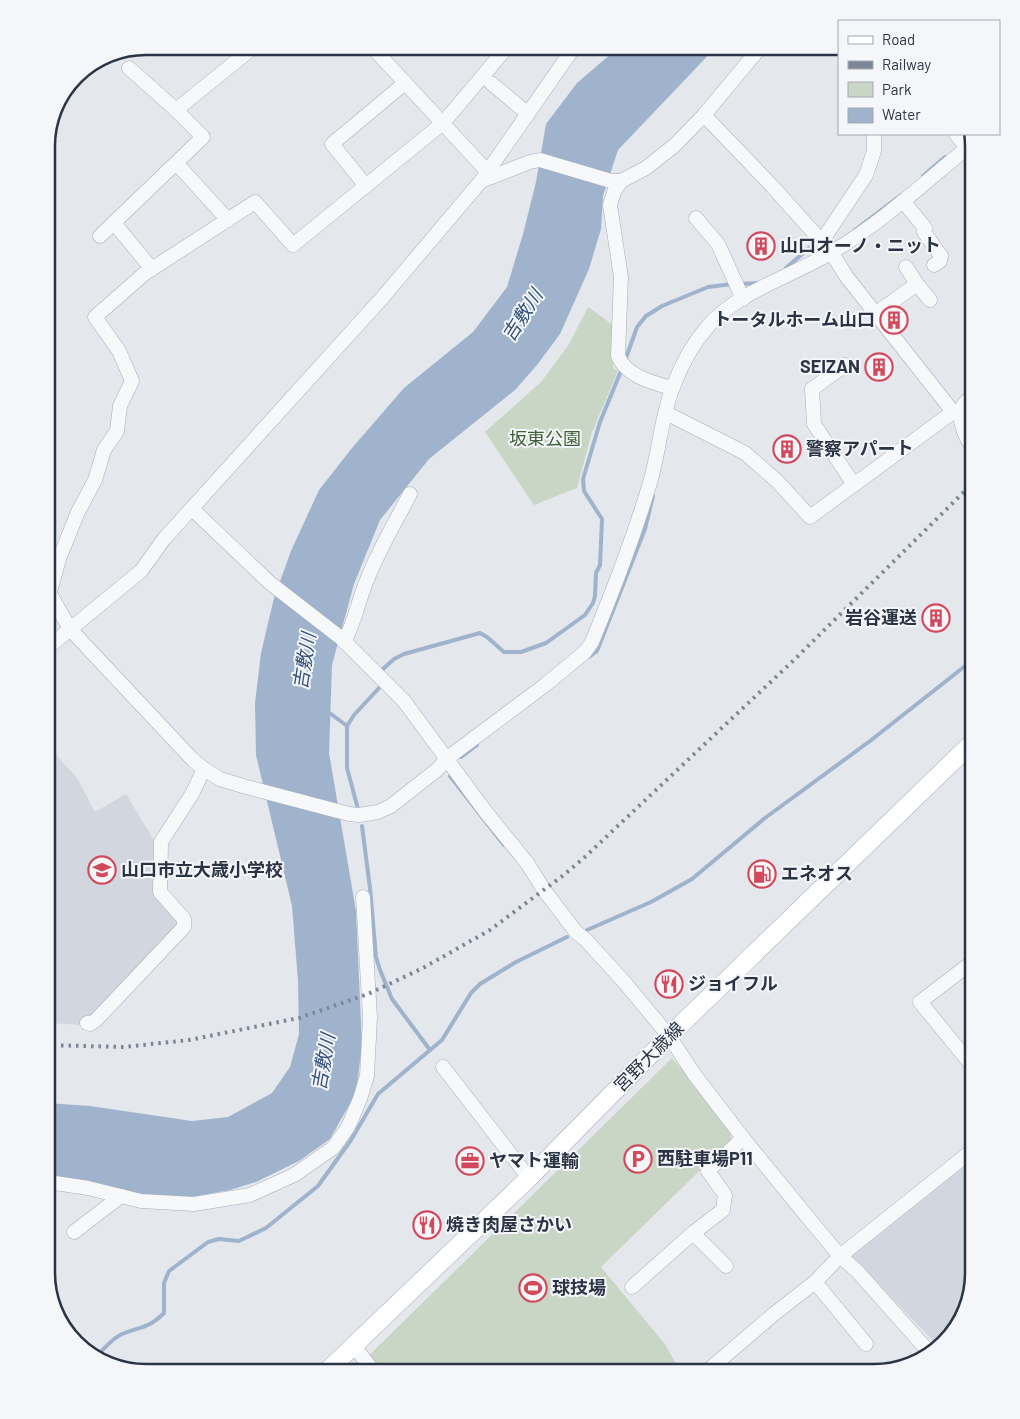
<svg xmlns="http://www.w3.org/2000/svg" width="1020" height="1419" font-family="Barlow,'Noto Sans JP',sans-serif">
  <rect width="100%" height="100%" fill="#e4e7ec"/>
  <g fill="#d2d6de">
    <path d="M46,744L77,778L95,812L126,794L158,847L157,893L183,924L84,1025L46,1023Z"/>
    <path d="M974,1158V1273L960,1323L938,1346L852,1256Z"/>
  </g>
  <g fill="#c9d6c5">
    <path d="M588,307L613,325V368L618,371L592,432L577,488L534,505L485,432L541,382L568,346Z"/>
    <path d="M672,1058L733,1128L730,1141L601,1267L665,1344L681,1373H351Z"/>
  </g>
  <path fill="#9fb4cc" d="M620,46H717L618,150L603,196L601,229L589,269L560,334L537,365L515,390L429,459L380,520L354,584L332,665L329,753L356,911L362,1045L356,1093L330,1139L299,1161L256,1182L230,1190L192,1197L156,1196L121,1192L46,1178V1103L90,1106L192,1121L228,1117L272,1093L290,1067L299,1034L298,981L292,906L256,755L255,703L261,653L274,598L291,551L319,490L352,448L404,388L473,332L507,287L523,234L536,182L546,124L577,83Z"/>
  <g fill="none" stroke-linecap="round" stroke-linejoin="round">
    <g stroke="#9fb4cc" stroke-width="4">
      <path d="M923,176L945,157"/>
      <path d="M855,230L901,195"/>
      <path d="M786,268L816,242"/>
      <path d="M740,284L758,283"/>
      <path d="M626,358L637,327L646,316L662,306L708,287L732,284"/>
      <path d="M589,657L597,651L645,529L653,496"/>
      <path d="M383,669L394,659L404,654L480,633L487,637L504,652H521L546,643L585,615L593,603L595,596L596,573L600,565L602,519L584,491L583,479L600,422L621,371"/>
      <path d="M331,714L347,726V768L358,809"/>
      <path d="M347,726L354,715L379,688"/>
      <path d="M461,757L477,745"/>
      <path d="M450,776L504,845"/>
      <path d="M362,826L370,888L376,957L380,970L392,999L430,1050"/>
      <path d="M587,930L651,902L692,879L765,818L870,741L974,659"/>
      <path d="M95,1358C103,1350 111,1339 122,1334C141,1326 148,1329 164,1313V1283L169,1271L208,1242L219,1239L239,1241L266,1228L318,1186L351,1140L378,1094L442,1040L471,993L480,984L516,962L567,937"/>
    </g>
    <g stroke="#a9aeb7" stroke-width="15">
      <g id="minor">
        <path d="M371,46L486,170"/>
        <path d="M129,68L176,110"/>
        <path d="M491,83L528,114"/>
        <path d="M704,115L772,186L832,253L846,276L953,412"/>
        <path d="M956,134L974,158"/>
        <path d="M177,164L228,220"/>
        <path d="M481,181L530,162L540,160L611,181H621"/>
        <path d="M366,186L332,144L405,83"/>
        <path d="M903,201L925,228L924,232L941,256L940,261L934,265"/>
        <path d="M696,218L718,244L743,299"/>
        <path d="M114,223L152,269"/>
        <path d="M100,236L203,137L176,110L255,46"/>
        <path d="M822,241L866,175L874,151V134"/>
        <path d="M906,267L917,284"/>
        <path d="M875,314L917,284L930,300"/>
        <path d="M845,365L812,389L814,424L854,485"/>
        <path d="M672,388C653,383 626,376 618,356L621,277L610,205L614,192L621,181L646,168L675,145L704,115L759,49L767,46"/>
        <path d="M666,413L745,453L777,481L810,517L953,412L960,410"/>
        <path d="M974,449C966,439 959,424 961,411C962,404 969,399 974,395"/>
        <path d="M192,509L270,583L341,638L404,701L485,811L527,863L544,890L576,932L586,940L625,983L669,1036L694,1074L743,1138L810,1220L840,1256L858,1272L930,1353"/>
        <path d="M46,587L70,629L192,759L204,769L220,779L243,786L349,814L359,815L378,812L391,806L438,769L446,759L545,685L585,652L592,642C613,591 633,539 649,486C659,455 661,416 673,387C681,365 694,342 709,325C738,292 794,275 832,252C881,223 923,184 967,148"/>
        <path d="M50,592L59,559L78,512L95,480L104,450L117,431L120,406L132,381L119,351L95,317L144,274L255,202L293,245L443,123L508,46"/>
        <path d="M344,642C355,622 358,601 367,580C378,551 395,523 410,494"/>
        <path d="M46,649L141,571L164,539L383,297L481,181L575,46"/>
        <path d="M87,1023L90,1024L96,1020L184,927V919L160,892L161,842L192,794L204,769"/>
        <path d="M443,1067L529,1178"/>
        <path d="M974,1068L920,1002L971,963L974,966"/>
        <path d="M46,1184L55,1183L88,1188L141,1201L194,1204L250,1195L294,1175L333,1148L348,1127L360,1099L367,1076L370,1017L363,897"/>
        <path d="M74,1232L121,1196"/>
        <path d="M726,1266L693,1233L723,1210L725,1195L708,1171L743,1138"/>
        <path d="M815,1282L866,1344"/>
        <path d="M632,1287L693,1233"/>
        <path d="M353,1345L375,1373"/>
        <path d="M705,1373L774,1314L815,1282L840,1256L974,1149"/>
      </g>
    </g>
    <g stroke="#a3abb8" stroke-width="19">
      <path id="major" d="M325,1373L529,1178L669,1036L974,741"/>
    </g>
    <use href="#minor" stroke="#f7f8fa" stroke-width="14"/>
    <use href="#major" stroke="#fff" stroke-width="18"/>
    <path stroke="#7d8696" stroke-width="4" stroke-dasharray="2.5 5" stroke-linecap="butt" d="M46,1045L124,1047L189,1040L299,1018L368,994L423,968L490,930L565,874L586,856L795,659L974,482"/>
  </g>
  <defs>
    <g id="building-ring" transform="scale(1.4375)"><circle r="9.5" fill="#f4f6f9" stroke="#d1495b" stroke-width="1.5"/><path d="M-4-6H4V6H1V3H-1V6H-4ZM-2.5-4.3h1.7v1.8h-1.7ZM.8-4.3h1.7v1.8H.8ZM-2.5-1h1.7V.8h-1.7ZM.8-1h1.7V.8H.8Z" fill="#d1495b"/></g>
    <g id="school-ring" transform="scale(1.4375)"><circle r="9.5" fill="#f4f6f9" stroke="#d1495b" stroke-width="1.5"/><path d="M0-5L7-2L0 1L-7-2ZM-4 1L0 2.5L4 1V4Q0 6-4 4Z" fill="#d1495b"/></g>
    <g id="fuel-ring" transform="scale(1.4375)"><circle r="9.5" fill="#f4f6f9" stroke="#d1495b" stroke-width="1.5"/><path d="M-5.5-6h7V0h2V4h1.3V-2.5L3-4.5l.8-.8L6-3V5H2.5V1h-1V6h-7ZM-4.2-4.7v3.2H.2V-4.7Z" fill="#d1495b"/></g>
    <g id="restaurant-ring" transform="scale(1.4375)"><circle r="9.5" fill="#f4f6f9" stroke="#d1495b" stroke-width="1.5"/><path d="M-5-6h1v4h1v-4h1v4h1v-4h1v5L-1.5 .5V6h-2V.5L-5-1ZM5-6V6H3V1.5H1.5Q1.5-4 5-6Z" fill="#d1495b"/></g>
    <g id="parking-ring" transform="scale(1.4375)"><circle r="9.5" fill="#f4f6f9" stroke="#d1495b" stroke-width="1.5"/><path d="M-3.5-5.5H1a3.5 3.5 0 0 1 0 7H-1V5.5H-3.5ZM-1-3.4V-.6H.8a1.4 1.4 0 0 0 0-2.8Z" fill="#d1495b"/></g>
    <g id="office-ring" transform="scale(1.4375)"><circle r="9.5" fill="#f4f6f9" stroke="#d1495b" stroke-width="1.5"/><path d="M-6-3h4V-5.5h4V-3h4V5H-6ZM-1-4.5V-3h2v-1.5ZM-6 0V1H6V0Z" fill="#d1495b"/></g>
    <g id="stadium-ring" transform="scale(1.4375)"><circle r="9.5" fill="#f4f6f9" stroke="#d1495b" stroke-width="1.5"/><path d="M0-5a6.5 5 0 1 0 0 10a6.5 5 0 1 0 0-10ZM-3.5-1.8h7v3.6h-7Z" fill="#d1495b"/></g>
  </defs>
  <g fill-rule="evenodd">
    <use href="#building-ring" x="761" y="246"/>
    <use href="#building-ring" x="894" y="320"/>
    <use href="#building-ring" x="879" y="367"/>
    <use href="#building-ring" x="787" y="449"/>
    <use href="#building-ring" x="936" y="618"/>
    <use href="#school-ring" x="102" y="870"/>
    <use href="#fuel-ring" x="762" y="874"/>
    <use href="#restaurant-ring" x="669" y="984"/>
    <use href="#parking-ring" x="638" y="1159"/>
    <use href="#office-ring" x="470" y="1161"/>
    <use href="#restaurant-ring" x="427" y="1225"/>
    <use href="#stadium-ring" x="533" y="1288"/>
  </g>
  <g text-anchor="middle" stroke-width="4" stroke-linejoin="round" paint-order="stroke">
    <g font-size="18" font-weight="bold" fill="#2b3445" stroke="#f4f6f9" text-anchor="start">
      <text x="780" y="252">山口オーノ・ニット</text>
      <text x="875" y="326" text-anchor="end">トータルホーム山口</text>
      <text x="860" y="373" text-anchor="end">SEIZAN</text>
      <text x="806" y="455">警察アパート</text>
      <text x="917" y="624" text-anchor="end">岩谷運送</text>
      <text x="121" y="876">山口市立大歳小学校</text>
      <text x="781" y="880">エネオス</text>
      <text x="688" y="990">ジョイフル</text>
      <text x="657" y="1165">西駐車場P11</text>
      <text x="489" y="1167">ヤマト運輸</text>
      <text x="446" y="1231">焼き肉屋さかい</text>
      <text x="552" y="1294">球技場</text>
    </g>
    <g font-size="18" fill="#3f6138" stroke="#f4f6f9">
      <text x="545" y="445">坂東公園</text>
    </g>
    <g font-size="18" fill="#2b3445" stroke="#f4f6f9">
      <text transform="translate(649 1057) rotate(-45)" y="6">宮野大歳線</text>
    </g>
    <g font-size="19" font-style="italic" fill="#34527a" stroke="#f4f6f9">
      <text transform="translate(522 315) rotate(-57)" y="7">吉敷川</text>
      <text transform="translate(304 661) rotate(-81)" y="7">吉敷川</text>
      <text transform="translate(323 1062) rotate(-80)" y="7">吉敷川</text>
    </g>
  </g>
  <path d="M0 0H1020V1419H0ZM146 55H874A91 91 0 0 1 965 146V1273A91 91 0 0 1 874 1364H146A91 91 0 0 1 55 1273V146A91 91 0 0 1 146 55Z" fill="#f4f6f9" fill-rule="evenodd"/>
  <path fill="none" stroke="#2b3445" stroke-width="2.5" d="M146 55H874A91 91 0 0 1 965 146V1273A91 91 0 0 1 874 1364H146A91 91 0 0 1 55 1273V146A91 91 0 0 1 146 55Z"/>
  <rect x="838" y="20" width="162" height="115" fill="#f4f6f9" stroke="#a4a8b1"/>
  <rect x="848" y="36" width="25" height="8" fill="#ffffff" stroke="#a4a8b1"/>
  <text x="882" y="45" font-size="15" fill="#2b3445">Road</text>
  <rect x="848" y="61" width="25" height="8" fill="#7d8696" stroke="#a4a8b1"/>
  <text x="882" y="70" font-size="15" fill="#2b3445">Railway</text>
  <rect x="848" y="82" width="25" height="15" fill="#c9d6c5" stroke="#a4a8b1"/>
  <text x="882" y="95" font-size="15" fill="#2b3445">Park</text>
  <rect x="848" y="108" width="25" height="15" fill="#9fb4cc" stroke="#a4a8b1"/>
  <text x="882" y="120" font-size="15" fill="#2b3445">Water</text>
</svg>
